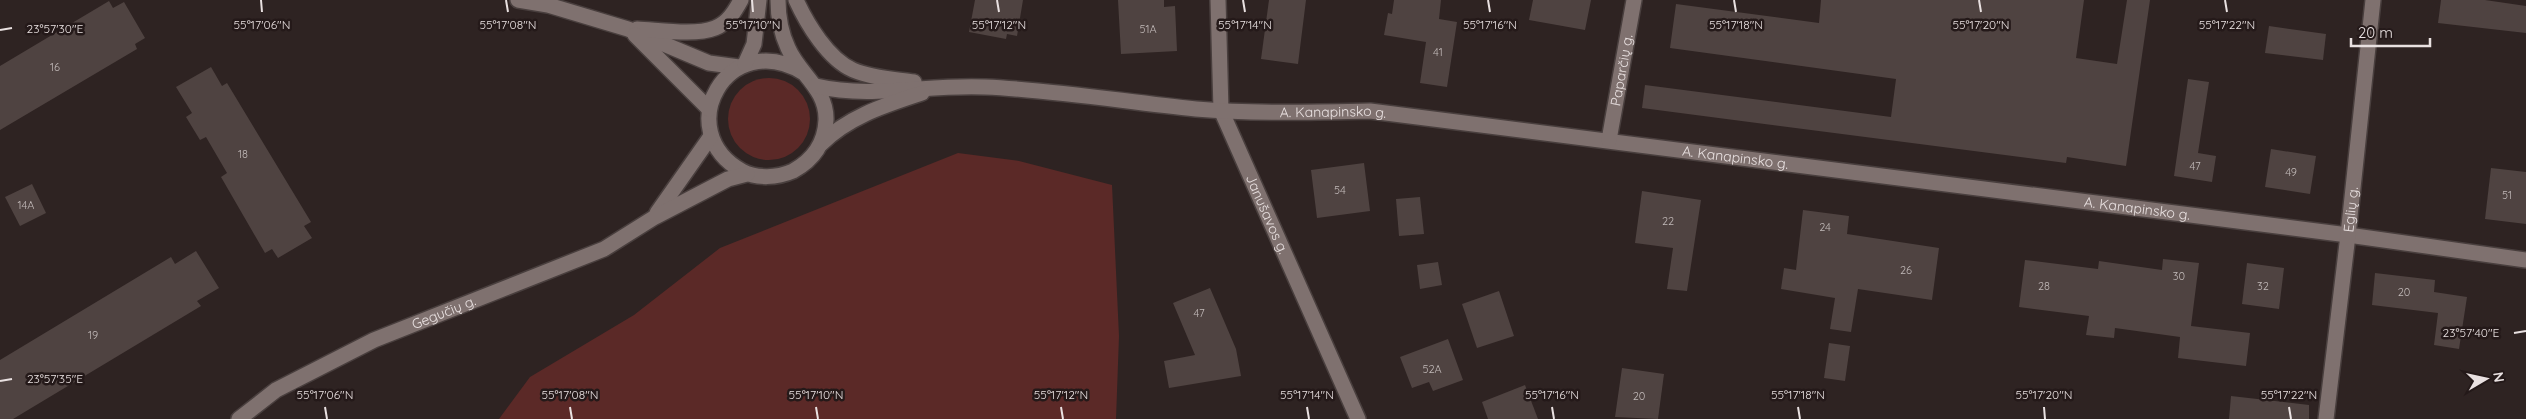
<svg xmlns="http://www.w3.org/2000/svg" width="2526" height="419" font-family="Quicksand,sans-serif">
  <rect width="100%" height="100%" fill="#2e2322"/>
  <g fill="#5b2927">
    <circle cx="769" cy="119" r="41"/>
    <path d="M958,153L1019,161L1112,185L1119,336L1116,419H499L530,377L634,315L720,248Z"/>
  </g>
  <g fill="#4f4341">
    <path d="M975,0H1023L1017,36L1007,34L1006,39L969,32Z"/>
    <path d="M1118,0H1164V7L1175,6L1177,51L1121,54Z"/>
    <path d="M1269,0H1306L1298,64L1261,59Z"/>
    <path d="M1394,0H1441L1439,19L1457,22L1447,87L1420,83L1426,42L1384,35L1388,13L1392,14Z"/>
    <path d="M1533,0H1591L1585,30L1529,20Z"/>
    <path d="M1821,0H2084L2076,58L2117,64L2127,0H2150L2126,166L2067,157L2066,163L1642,108L1645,85L1891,117L1896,79L1670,48L1676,4L1819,23Z"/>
    <path d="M2441,0H2485L2526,6V33L2438,23Z"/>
    <path d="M109,1L113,8L124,2L145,38L135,44L137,49L0,130V66Z"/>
    <path d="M2269,26L2326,34L2323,60L2265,53Z"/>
    <path d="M211,67L222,86L227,83L311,222L304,226L312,238L278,258L272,249L265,253L221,177L227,173L206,137L200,140L186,117L192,113L176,87Z"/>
    <path d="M2188,79L2209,82L2198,153L2216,156L2212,182L2174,176Z"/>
    <path d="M2271,149L2316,156L2310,194L2265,187Z"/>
    <path d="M1364,163L1370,211L1317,218L1311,170Z"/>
    <path d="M2491,168L2526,172V224L2485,219Z"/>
    <path d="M32,184L46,213L20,226L5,197Z"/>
    <path d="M1642,191L1701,200L1687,291L1667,289L1673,248L1635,243Z"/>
    <path d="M1420,197L1424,234L1399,236L1396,199Z"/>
    <path d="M1803,210L1849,216L1847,234L1939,248L1932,300L1858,289L1851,332L1830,329L1835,298L1781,289L1784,268L1796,270Z"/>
    <path d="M196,251L219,288L197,301L201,306L13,419H0V360L171,257L175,264Z"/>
    <path d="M2163,259L2199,263L2191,326L2250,333L2246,366L2178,358L2180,337L2115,328L2114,338L2086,335L2089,316L2019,307L2025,260L2098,269L2099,261L2162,270Z"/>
    <path d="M1438,262L1442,285L1420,289L1417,265Z"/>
    <path d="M2247,263L2284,268L2279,309L2242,304Z"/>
    <path d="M2375,273L2435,280L2434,292L2467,297L2459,349L2434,345L2438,313L2372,305Z"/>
    <path d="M1210,288L1236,349L1241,376L1169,388L1164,361L1195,355L1173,303Z"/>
    <path d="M1499,291L1514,336L1477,348L1462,304Z"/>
    <path d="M1448,339L1463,380L1433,391L1429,382L1412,388L1400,357Z"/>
    <path d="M1829,343L1850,346L1845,381L1824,378Z"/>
    <path d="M1622,368L1664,374L1658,419L1615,417Z"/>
    <path d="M1525,385L1538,419H1488L1482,402Z"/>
    <path d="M2231,396L2309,405V419H2229Z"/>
  </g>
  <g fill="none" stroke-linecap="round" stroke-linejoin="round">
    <g stroke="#493f3e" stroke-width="18">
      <g id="street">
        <path d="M518,0L548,5L628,29L709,63L739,67"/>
        <path d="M778,0C778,16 781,33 788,48C799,74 827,89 826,120C825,143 813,160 793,171C777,178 757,179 742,171C670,131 727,26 804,73"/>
        <path d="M796,0C807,24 828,59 853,70C872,78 894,79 914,82"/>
        <path id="s1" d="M1218,0L1221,110L1358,419"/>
        <path d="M637,29C659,30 695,36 715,28C728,23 735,11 741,0"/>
        <path d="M635,35L709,109"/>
        <path d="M745,64L754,44L759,0"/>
        <path id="s2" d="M816,86C871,99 929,84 985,87C1056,90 1126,102 1196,109C1254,114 1312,112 1370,111L2348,235L2526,260"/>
        <path id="s3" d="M1609,140L1634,0"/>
        <path d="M821,144C849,116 886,105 922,93"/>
        <path d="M657,213L711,136"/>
        <path id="s4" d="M239,419L276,390L374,340L604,249L655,217L728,179L747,174"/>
        <path id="s5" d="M2326,419L2348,235L2373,0"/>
      </g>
    </g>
    <use href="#street" stroke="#7f716f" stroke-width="15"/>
  </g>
  <path fill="none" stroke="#e9e1e1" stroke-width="2" d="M261,0L262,12M506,0L508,12M752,0L753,12M997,0L999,12M1243,0L1245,12M1488,0L1490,12M1734,0L1736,12M1979,0L1981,12M2225,0L2227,12M0,30L12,28M2514,333L2526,331M0,381L12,379M325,407L327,419M570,407L572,419M816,407L818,419M1061,407L1063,419M1307,407L1309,419M1552,407L1554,419M1798,407L1800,419M2044,407L2045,419M2289,407L2291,419"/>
  <g text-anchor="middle" stroke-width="5" stroke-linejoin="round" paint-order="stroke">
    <g font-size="11" fill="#c2bab9">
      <text x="1148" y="33">51A</text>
      <text x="1438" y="56">41</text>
      <text x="55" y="71">16</text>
      <text x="243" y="158">18</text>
      <text x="2195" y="170">47</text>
      <text x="2291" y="176">49</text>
      <text x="1340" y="194">54</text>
      <text x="2507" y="199">51</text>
      <text x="26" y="209">14A</text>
      <text x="1668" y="225">22</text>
      <text x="1825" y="231">24</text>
      <text x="1906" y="274">26</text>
      <text x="2179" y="280">30</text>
      <text x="2044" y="290">28</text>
      <text x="2263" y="290">32</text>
      <text x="2404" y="296">20</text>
      <text x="1199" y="317">47</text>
      <text x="93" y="339">19</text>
      <text x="1432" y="373">52A</text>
      <text x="1639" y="400">20</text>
    </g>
    <g font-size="14" fill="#e9e1e1" stroke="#241919">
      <text dy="5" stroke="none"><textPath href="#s3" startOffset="71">Paparčių g.</textPath></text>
      <text dy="5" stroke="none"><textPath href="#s2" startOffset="519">A. Kanapinsko g.</textPath></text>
      <text dy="5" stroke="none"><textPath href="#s2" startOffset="924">A. Kanapinsko g.</textPath></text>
      <text dy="5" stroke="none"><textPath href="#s2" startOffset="1329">A. Kanapinsko g.</textPath></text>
      <text dy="5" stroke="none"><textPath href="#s5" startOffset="211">Eglių g.</textPath></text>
      <text dy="5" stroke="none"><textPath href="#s1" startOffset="224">Janušavos g.</textPath></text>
      <text dy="5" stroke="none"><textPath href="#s4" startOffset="232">Gegučių g.</textPath></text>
    </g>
  </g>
  <g font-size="12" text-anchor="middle" fill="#e9e1e1" stroke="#241919" stroke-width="5" stroke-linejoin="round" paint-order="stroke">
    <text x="262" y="29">55°17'06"N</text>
    <text x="508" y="29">55°17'08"N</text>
    <text x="753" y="29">55°17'10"N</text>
    <text x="999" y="29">55°17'12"N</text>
    <text x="1245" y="29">55°17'14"N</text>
    <text x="1490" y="29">55°17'16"N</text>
    <text x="1736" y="29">55°17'18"N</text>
    <text x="1981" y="29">55°17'20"N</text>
    <text x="2227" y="29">55°17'22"N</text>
    <text x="55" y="33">23°57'30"E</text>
    <text x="2471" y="337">23°57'40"E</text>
    <text x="55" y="383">23°57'35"E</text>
    <text x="325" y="399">55°17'06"N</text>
    <text x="570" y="399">55°17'08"N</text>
    <text x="816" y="399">55°17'10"N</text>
    <text x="1061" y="399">55°17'12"N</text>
    <text x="1307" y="399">55°17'14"N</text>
    <text x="1552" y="399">55°17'16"N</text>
    <text x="1798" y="399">55°17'18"N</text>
    <text x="2044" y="399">55°17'20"N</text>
    <text x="2289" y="399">55°17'22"N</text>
  </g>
  <g transform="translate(2486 379) rotate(81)" stroke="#241919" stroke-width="4" paint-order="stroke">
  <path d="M0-4L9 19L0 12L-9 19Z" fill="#e9e1e1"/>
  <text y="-8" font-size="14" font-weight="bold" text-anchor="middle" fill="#e9e1e1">N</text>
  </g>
  <path d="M2351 38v8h79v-8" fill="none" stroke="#e9e1e1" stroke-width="2.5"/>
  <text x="2358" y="38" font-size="15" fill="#e9e1e1" stroke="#241919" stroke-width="4" paint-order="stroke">20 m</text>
</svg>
